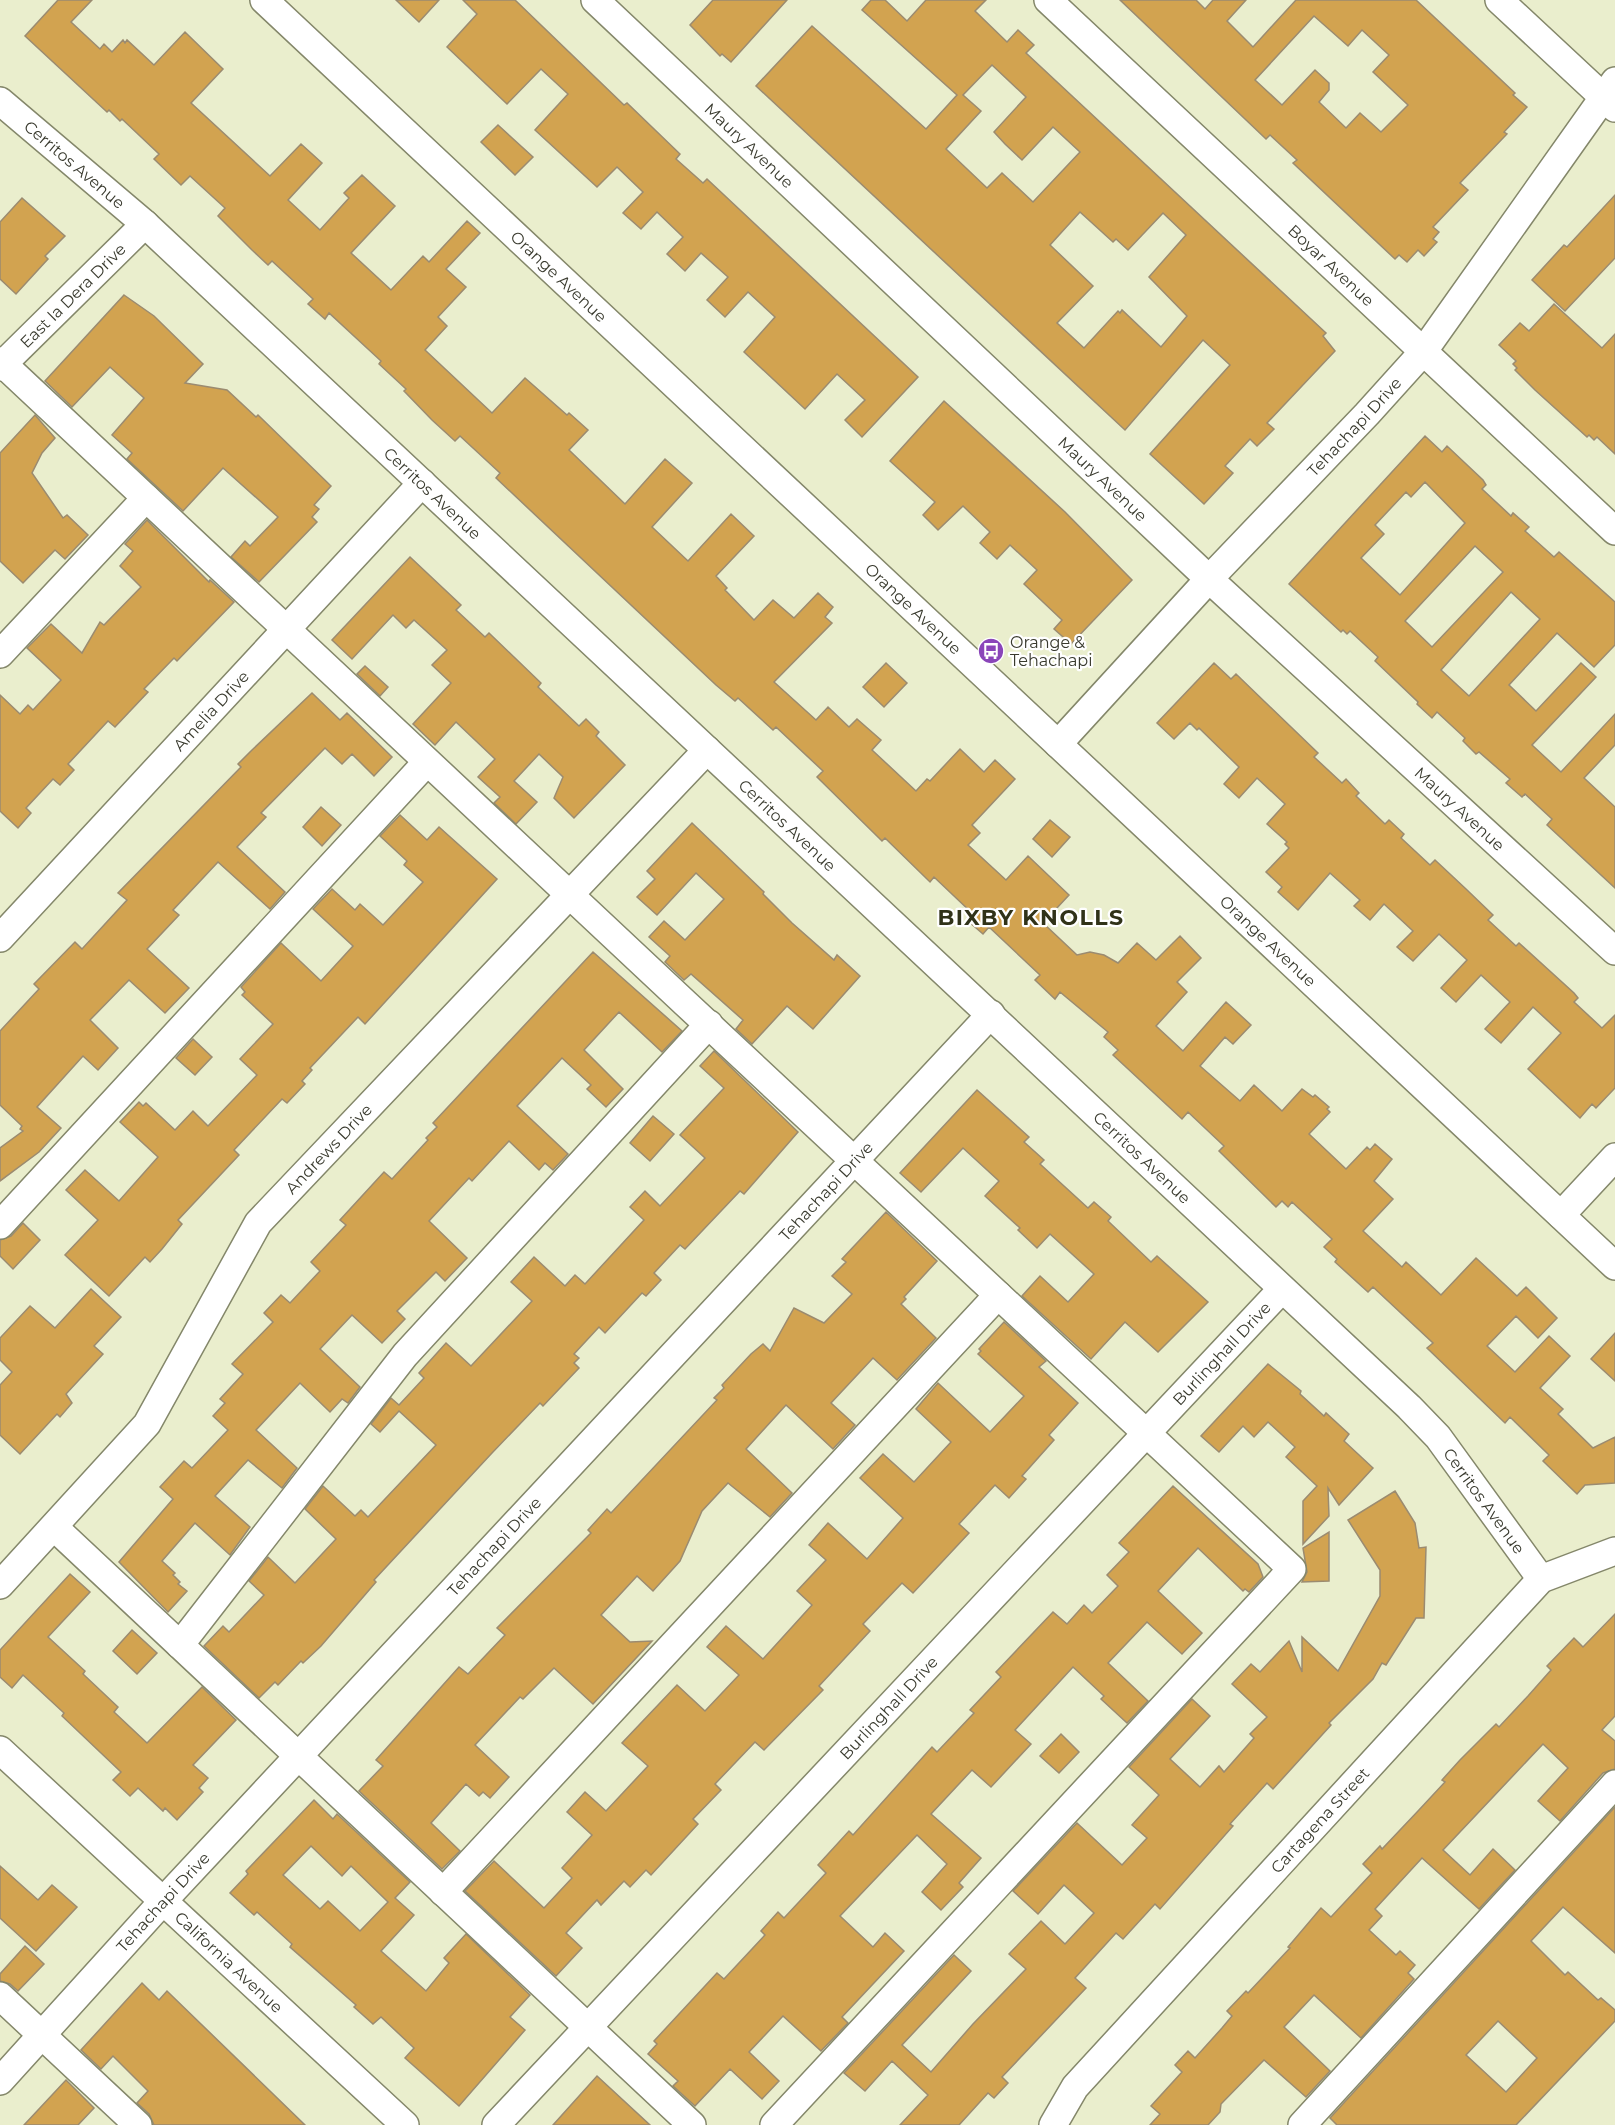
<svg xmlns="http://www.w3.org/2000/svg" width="1615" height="2125" font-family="Montserrat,sans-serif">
  <rect width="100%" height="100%" fill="#eaeecd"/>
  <g fill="#d2a350" stroke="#9b8b70" stroke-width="1.5" fill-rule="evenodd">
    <path d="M58,0H92L71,22L100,49L104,44L112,52L123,40L125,43L127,40L154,65L185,32L223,69L191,103L270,176L301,144L322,163L288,200L320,230L349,198L344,193L362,175L395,206L351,253L391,290L423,256L429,262L467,221L480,233L446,269L466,287L438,317L447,326L425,350L492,413L525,378L567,415L569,413L588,430L569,450L625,504L665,459L692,483L652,527L688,561L731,514L754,536L716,576L727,588L725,590L754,620L773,600L794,618L818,593L833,607L825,617L832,623L774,682L816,720L828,707L849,727L857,719L881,740L872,750L916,791L927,779L930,781L960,749L984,772L995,760L1015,779L972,825L980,833L968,845L1006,880L1028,856L1069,895L1043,923L1077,955L1090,952L1104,955L1118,963L1137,943L1156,960L1180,936L1201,958L1177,982L1187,992L1156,1026L1183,1051L1226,1002L1251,1025L1233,1044L1225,1037L1200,1066L1240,1101L1254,1085L1282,1111L1302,1089L1313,1097L1315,1095L1329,1107L1327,1109L1330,1112L1309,1134L1346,1169L1367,1147L1370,1150L1375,1144L1392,1159L1374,1181L1393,1199L1363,1231L1402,1267L1406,1262L1441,1295L1476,1258L1517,1296L1526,1287L1557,1318L1538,1338L1516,1316L1487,1346L1515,1372L1549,1336L1570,1356L1540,1388L1563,1409L1558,1414L1593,1448L1615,1437V1483L1585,1485L1577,1494L1543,1461L1549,1455L1510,1417L1505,1423L1427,1348L1433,1343L1373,1287L1368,1292L1335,1262L1337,1259L1324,1247L1332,1239L1292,1202L1288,1207L1282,1201L1276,1207L1219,1151L1224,1146L1188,1112L1182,1119L1113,1055L1118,1050L1104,1037L1108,1032L1060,992L1055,999L1035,980L1040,975L989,927L983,934L968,921L974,915L934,877L930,882L885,838L882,841L817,777L823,771L776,727L773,730L738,698L735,701L716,685L496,478L500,473L460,436L455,441L432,420L404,391L406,389L379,364L381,361L329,313L325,319L308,304L313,299L272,261L268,265L252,250L218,216L225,208L190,176L181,185L154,159L159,154L122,119L120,121L109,110L107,112L25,36Z"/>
    <path d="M396,0H439L419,22Z"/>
    <path d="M463,0H515L624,105L627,103L680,154L676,159L703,183L707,179L918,377L862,437L845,420L865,400L837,374L805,409L744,352L775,317L748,292L725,317L707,300L728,277L701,253L685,271L667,254L683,237L657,212L641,229L623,213L643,192L617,167L597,187L535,130L568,94L541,69L507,104L447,47L477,14Z"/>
    <path d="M713,0H787L731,62L722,54L720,56L690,25Z"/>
    <path d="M871,0H885L907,21L926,0H986L975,11L1007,42L1018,30L1034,45L1026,53L1326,333L1323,336L1335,351L1267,423L1274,429L1257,446L1250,439L1225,466L1233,473L1204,504L1150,454L1230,365L1203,340L1125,430L756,86L812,26L926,129L957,95L862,10ZM992,65L1026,97L994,132L1005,144L1022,160L1053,127L1080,152L1033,202L1002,173L987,188L946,149L981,111L963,95ZM1080,212L1113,242L1116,239L1128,250L1163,213L1186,235L1149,277L1187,316L1161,347L1122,310L1120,313L1118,311L1084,348L1057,323L1093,286L1050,245Z"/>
    <path d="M1120,0H1196L1205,9L1213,0H1246L1227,21L1253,47L1296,0H1416L1515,93L1513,95L1527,107L1504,132L1507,134L1460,183L1468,190L1433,227L1439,232L1433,239L1437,242L1424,256L1418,250L1407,262L1399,255L1395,259L1293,163L1297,160L1270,135L1266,139ZM1314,16L1348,46L1362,30L1389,55L1373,72L1408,105L1381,132L1360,113L1346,128L1319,102L1329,90V83L1315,70L1282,105L1255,80Z"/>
    <path d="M498,125L533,157L515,175L481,142Z"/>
    <path d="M1615,195V258L1565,311L1532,280L1564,245L1567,247Z"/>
    <path d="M22,198L65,236L45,256L48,259L16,294L0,279V222Z"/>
    <path d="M124,295L154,316L203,364L185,383L227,390L256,417L258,415L331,486L314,505L319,509L312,517L317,522L259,582L231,557L245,541L250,546L278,517L223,468L183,511L127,459L132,453L112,435L144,398L110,367L72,407L45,381Z"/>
    <path d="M1554,304L1602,348L1615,334V454L1597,437L1594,440L1589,435L1587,437L1535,390L1515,370L1517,368L1513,364L1516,361L1499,345L1520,323L1529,331Z"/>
    <path d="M944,401L1065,512L1132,580L1071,644L1054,629L1062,620L1024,584L1037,570L1010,545L997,559L980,543L990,532L963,506L938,530L923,515L935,502L890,461Z"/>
    <path d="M35,415L55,438L42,453L32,473L63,518L67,515L88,535L65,559L55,550L23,583L0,561V453Z"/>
    <path d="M1425,436L1442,452L1447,446L1483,480L1486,485L1482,489L1511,516L1513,513L1529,527L1525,531L1554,557L1559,552L1615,602V645L1594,667L1557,633L1509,685L1536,711L1581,663L1596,677L1532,745L1561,772L1615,714V745L1584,778L1615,807V888L1547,825L1552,819L1525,794L1522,797L1506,783L1510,779L1479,752L1476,754L1463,741L1465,738L1437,712L1432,718L1417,704L1418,702L1375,661L1378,657L1350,631L1347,634L1343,630L1341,632L1289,584ZM1425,482L1465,523L1400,595L1361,558L1384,534L1375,525L1406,492L1411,497ZM1475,546L1503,572L1432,647L1405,621ZM1511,592L1540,619L1469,696L1441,670Z"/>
    <path d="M147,520L209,582L210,580L234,602L177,661L174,658L144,689L148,692L115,727L108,721L68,764L74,770L60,785L53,779L26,808L31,813L18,828L0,811V695L20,714L28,705L33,710L61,680L27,648L51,624L82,653L100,622L104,625L141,587L120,566L133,551L125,544Z"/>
    <path d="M410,557L461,605L456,610L485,637L489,633L541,683L538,687L579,726L586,719L599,732L596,736L625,765L574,818L554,798L563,777L539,754L514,781L537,802L516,824L494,803L500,797L478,777L495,759L456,722L435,745L413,724L451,683L432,665L447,650L414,620L406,628L393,615L352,659L332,640Z"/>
    <path d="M886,663L907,683L884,707L863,687Z"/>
    <path d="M1214,663L1231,679L1236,674L1318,753L1314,757L1342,783L1346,779L1359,793L1356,796L1385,824L1389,820L1404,834L1401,838L1430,865L1435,860L1466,889L1493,915L1488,920L1516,946L1519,943L1574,993L1578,998L1574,1002L1602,1028L1615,1015V1088L1596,1108L1592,1104L1580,1118L1528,1069L1561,1033L1533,1007L1501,1043L1485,1029L1510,1002L1481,975L1456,1002L1441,988L1467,960L1439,934L1413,961L1397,947L1413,931L1384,904L1370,920L1354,906L1360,900L1330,873L1298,910L1278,892L1282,887L1266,872L1289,848L1285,844L1287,842L1267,824L1285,804L1257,778L1239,798L1224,784L1239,767L1199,728L1197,730L1190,723L1174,739L1157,723Z"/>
    <path d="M365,666L388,687L380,696L357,674Z"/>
    <path d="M312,693L340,720L347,713L392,757L374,776L352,754L342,764L325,748L261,813L266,817L237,847L285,892L270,909L218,862L173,910L179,915L147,949L189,988L165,1013L129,980L90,1020L118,1048L98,1070L83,1056L37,1107L61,1128L39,1152L0,1181V1148L23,1131L20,1129L22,1126L0,1105V1031L39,989L34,984L75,942L82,949L127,900L118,893L241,767L238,764L252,750Z"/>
    <path d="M321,807L341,825L322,846L303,827Z"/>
    <path d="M400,815L427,840L439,827L497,879L365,1024L358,1017L310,1068L312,1070L302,1081L305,1084L287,1103L282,1099L234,1150L239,1155L178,1220L182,1224L162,1249L150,1262L145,1257L109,1296L65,1255L98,1220L66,1190L85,1170L119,1201L158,1157L120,1122L139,1102L143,1106L146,1103L175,1130L193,1111L208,1126L257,1075L240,1059L273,1024L242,995L245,992L241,987L281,943L321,981L353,946L313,909L332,889L355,910L360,904L383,925L423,882L404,865L407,861L380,836Z"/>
    <path d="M1050,820L1070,837L1052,857L1033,839Z"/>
    <path d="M692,823L764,892L763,894L792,923L834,960L837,955L860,976L813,1029L787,1006L752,1044L736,1029L743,1020L691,974L684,980L665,962L670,956L649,937L664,921L685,940L724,899L696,873L657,915L637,897L655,879L647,871Z"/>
    <path d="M593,952L682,1031L662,1052L619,1012L584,1050L623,1089L606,1107L587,1089L591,1085L562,1058L517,1106L568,1154L553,1170L545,1163L539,1170L509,1141L472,1181L469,1178L429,1221L467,1258L445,1281L436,1272L397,1311L405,1319L382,1343L352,1315L320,1349L360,1387L348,1403L342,1399L330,1412L300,1383L256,1430L297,1468L282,1488L248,1460L215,1496L250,1527L230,1555L195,1523L162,1561L175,1573L173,1575L180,1582L178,1584L187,1591L168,1612L119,1562L173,1499L160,1487L184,1461L192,1468L228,1430L213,1416L225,1403L220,1399L243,1374L232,1364L273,1322L264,1313L281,1295L290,1303L320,1271L311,1262L346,1225L340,1220L384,1172L392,1179L428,1140L426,1138L437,1127L433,1123Z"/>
    <path d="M193,1039L212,1057L195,1075L176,1058Z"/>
    <path d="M714,1051L798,1132L744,1194L740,1191L685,1249L680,1245L654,1273L661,1280L646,1296L642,1293L605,1333L599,1327L574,1354L579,1358L574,1363L579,1368L543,1406L540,1403L492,1453L374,1580L376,1582L321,1646L303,1663L301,1661L278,1685L275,1682L259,1698L204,1646L223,1626L229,1632L264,1595L249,1581L268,1557L295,1583L336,1539L305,1509L323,1486L355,1516L361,1510L368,1517L436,1445L399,1411L380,1432L371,1424L391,1398L399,1405L424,1378L419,1373L446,1343L471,1366L532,1301L511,1282L534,1257L565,1286L575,1275L585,1284L644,1220L630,1207L645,1191L660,1206L705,1158L680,1135L724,1088L700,1066Z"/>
    <path d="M977,1090L1029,1137L1024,1142L1044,1160L1040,1164L1088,1208L1094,1202L1111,1217L1108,1221L1151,1262L1157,1256L1208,1302L1158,1352L1125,1322L1091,1359L1022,1296L1040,1276L1068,1302L1094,1274L1050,1234L1037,1248L1018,1230L1020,1228L985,1196L999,1181L963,1148L921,1192L900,1173Z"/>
    <path d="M653,1116L674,1134L650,1161L630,1143Z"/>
    <path d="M886,1212L937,1261L904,1297L906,1299L901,1304L936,1338L897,1380L873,1358L831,1403L855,1425L833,1449L786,1405L746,1449L792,1493L770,1517L728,1483L702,1511L680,1561L653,1591L637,1576L601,1615L630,1642L652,1641L593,1704L554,1668L523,1699L520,1697L475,1745L509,1777L490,1798L483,1792L479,1796L466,1784L431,1823L460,1851L442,1869L359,1791L383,1766L376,1760L459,1667L468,1674L505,1635L497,1628L591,1533L588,1530L607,1509L611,1513L717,1400L714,1398L724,1388L722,1385L751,1354L763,1344L770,1351L794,1308L824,1323L852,1294L832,1276L846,1262L842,1259Z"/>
    <path d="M23,1223L40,1240L13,1269L0,1256V1240L11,1236Z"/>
    <path d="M91,1289L121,1317L94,1346L103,1354L66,1394L72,1403L60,1417L57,1414L20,1454L0,1435V1385L12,1372L0,1360V1338L30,1306L55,1328Z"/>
    <path d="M1004,1322L1046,1361L1039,1367L1078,1403L1049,1435L1054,1440L1022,1476L1026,1479L1009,1498L995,1485L959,1524L969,1533L913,1593L902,1583L863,1624L870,1631L819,1686L823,1690L764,1750L755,1742L715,1784L721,1790L693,1819L698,1824L651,1875L646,1870L630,1887L624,1881L601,1905L597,1900L566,1933L582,1948L556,1976L465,1891L494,1861L544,1908L572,1878L562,1868L592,1835L567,1812L585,1792L606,1811L648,1766L622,1743L677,1685L705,1711L739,1675L707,1647L726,1626L763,1659L812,1605L797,1591L826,1560L809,1545L828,1523L867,1559L903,1518L860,1478L883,1454L914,1482L951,1442L916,1409L938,1383L990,1432L1024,1396L978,1354L981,1351L979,1349Z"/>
    <path d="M1615,1333V1381L1591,1359Z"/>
    <path d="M1268,1364L1301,1391L1300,1394L1324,1416L1326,1413L1349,1434L1344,1441L1373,1468L1339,1505L1328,1488L1329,1516L1303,1544V1501L1317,1486L1286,1457L1295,1447L1268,1422L1254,1437L1243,1426L1219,1452L1201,1436Z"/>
    <path d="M1173,1486L1258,1564L1263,1577L1249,1592L1245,1589L1243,1591L1198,1548L1158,1591L1202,1633L1182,1654L1147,1622L1108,1663L1148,1701L1127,1723L1101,1699L1104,1696L1073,1667L1015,1730L1031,1744L991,1787L972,1770L931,1814L981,1858L959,1883L963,1887L941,1910L922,1892L947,1864L917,1835L840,1916L873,1947L885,1933L904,1951L842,2017L848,2023L821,2051L783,2016L749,2052L779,2081L762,2099L730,2069L695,2106L673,2086L678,2081L648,2054L657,2044L654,2041L717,1973L724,1979L765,1935L761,1931L778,1912L784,1918L826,1873L818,1865L849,1831L853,1835L932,1747L937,1752L974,1713L970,1710L1001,1677L996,1672L1053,1612L1067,1624L1084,1605L1092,1613L1118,1586L1107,1575L1129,1552L1119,1543Z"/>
    <path d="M1395,1491L1415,1523L1419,1548L1426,1547L1424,1618H1416L1386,1665L1382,1663L1373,1679L1329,1723L1331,1725L1273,1789L1267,1783L1230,1824L1233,1826L1160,1909L1155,1904L1123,1939L1116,1933L1075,1978L1086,1988L1002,2077L1008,2083L994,2098L988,2093L959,2125H900L928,2095L892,2061L865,2091L844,2073L954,1955L971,1971L902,2045L931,2072L973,2024L1026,1969L1009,1954L1041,1921L1065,1944L1094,1913L1064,1885L1038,1914L1013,1891L1077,1823L1122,1865L1147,1838L1132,1825L1159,1795L1129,1767L1192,1699L1210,1716L1170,1759L1200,1787L1219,1766L1224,1772L1254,1738L1250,1734L1267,1717L1232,1684L1251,1664L1260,1672L1289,1641L1302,1672V1637L1338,1671L1380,1596V1570L1348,1520Z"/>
    <path d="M1329,1532V1581L1302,1582L1307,1572L1303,1548Z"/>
    <path d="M70,1574L90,1592L48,1637L85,1671L83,1674L118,1707L114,1712L147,1743L202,1687L236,1720L193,1765L208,1778L199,1788L203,1792L177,1820L165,1808L163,1811L138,1788L130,1796L113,1780L121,1772L62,1716L64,1713L23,1675L12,1688L0,1677V1650Z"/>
    <path d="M1615,1614V1716L1602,1730L1615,1741V1769L1603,1773L1560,1821L1538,1801L1568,1768L1543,1744L1443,1850L1470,1875L1493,1849L1515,1870L1479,1909L1422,1858L1375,1909L1382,1916L1369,1930L1396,1955L1400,1951L1415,1965L1408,1973L1414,1979L1361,2038L1314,1995L1284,2027L1330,2071L1306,2097L1264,2060L1221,2104L1220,2112L1208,2125H1150L1160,2114L1151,2106L1182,2072L1175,2065L1188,2051L1195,2058L1222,2028L1232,2016L1227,2011L1246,1991L1248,1993L1290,1948L1288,1947L1321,1908L1331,1917L1372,1873L1363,1864L1380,1846L1382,1849L1418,1811L1445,1782L1442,1780L1460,1760L1496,1724L1499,1727L1528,1696L1551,1670L1547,1666L1574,1638L1583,1647Z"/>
    <path d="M132,1630L157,1653L137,1674L113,1651Z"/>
    <path d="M1061,1734L1079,1752L1059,1773L1040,1756Z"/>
    <path d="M314,1800L333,1819L337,1814L410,1882L395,1898L414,1915L381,1951L426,1991L449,1963L444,1958L466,1934L530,1995L510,2017L525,2030L459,2106L405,2058L414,2048L381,2017L373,2024L354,2007L356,2005L290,1947L292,1944L257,1912L254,1915L230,1893L248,1874L246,1871ZM311,1846L342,1876L351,1866L388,1902L360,1931L328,1901L320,1909L283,1875Z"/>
    <path d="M1615,1807V1953L1563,1907L1531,1941L1565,1975L1568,1972L1598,2000L1601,1998L1615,2010V2021L1516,2125H1337L1330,2118ZM1498,2021L1537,2058L1506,2092L1466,2055Z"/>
    <path d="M0,1866L38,1900L52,1885L77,1907L36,1951L0,1918Z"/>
    <path d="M25,1946L44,1964L18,1991L10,1984L0,1981V1974Z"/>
    <path d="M142,1983L159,2000L167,1991L305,2125H154L149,2114L137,2103L148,2091L113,2056L101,2069L81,2050Z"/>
    <path d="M597,2076L650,2125H553Z"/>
    <path d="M66,2080L94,2108L78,2125H24Z"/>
  </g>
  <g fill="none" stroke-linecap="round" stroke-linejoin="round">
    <g stroke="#84876a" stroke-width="30">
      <g id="minor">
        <path id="s1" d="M264,0L1615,1266"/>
        <path id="s2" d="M595,0L1209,579L1615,951"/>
        <path id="s3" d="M1048,0L1615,531"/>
        <path d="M1499,0L1615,108"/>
        <path id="s4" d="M0,101L145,224L1409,1407L1438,1437L1541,1579"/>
        <path d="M0,361C429,765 861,1167 1292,1569L774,2125"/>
        <path id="s5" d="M0,367L145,224"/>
        <path d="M0,654L146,498"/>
        <path id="s6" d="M1058,744L1209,579L1367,414L1423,352L1615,81"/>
        <path id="s7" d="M0,938L422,483"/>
        <path d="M1561,1215L1615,1157"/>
        <path d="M0,1225L426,763"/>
        <path d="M54,1527L692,2125"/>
        <path id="s8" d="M0,1585L147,1424L258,1223L707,750"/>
        <path d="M180,1645L405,1355L709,1024"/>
        <path id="s9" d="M0,1750L405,2125"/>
        <path d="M443,1892L998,1295"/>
        <path d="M0,1996L138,2125"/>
        <path id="s10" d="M0,2081L164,1900L991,1014"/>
        <path id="s11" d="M496,2125L1282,1289"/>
        <path id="s12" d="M1053,2125L1075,2087L1541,1579L1615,1551"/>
        <path d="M1302,2125L1615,1784"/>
      </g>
    </g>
    <use href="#minor" stroke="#fff" stroke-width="27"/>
  </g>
  <defs>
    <g id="bus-disc" transform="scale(1.35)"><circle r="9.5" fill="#8a45b9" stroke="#fff"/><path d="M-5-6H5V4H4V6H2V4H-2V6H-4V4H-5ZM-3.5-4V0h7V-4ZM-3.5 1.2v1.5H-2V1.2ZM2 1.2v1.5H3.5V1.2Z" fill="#fff"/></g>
  </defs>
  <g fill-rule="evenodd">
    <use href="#bus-disc" x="991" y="651"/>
  </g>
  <g text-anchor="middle" stroke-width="4.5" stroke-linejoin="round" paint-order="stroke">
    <g font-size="16" fill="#393a2e" stroke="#fff">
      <text dy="6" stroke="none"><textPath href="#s2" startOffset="212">Maury Avenue</textPath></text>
      <text dy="6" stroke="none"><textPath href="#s4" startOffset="98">Cerritos Avenue</textPath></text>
      <text dy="6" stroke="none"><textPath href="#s3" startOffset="388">Boyar Avenue</textPath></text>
      <text dy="6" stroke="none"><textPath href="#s1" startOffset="404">Orange Avenue</textPath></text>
      <text dy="6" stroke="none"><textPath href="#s5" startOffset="102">East la Dera Drive</textPath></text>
      <text dy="6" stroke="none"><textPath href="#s6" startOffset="434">Tehachapi Drive</textPath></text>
      <text dy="6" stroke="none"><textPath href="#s2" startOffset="698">Maury Avenue</textPath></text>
      <text dy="6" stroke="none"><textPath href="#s4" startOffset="584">Cerritos Avenue</textPath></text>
      <text dy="6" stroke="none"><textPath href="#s1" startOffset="890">Orange Avenue</textPath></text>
      <text dy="6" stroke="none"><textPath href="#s7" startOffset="310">Amelia Drive</textPath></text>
      <text dy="6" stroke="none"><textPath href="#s2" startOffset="1184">Maury Avenue</textPath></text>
      <text dy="6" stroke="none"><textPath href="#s4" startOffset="1070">Cerritos Avenue</textPath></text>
      <text dy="6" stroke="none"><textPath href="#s1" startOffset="1376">Orange Avenue</textPath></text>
      <text dy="6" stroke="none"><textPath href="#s8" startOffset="550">Andrews Drive</textPath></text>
      <text dy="6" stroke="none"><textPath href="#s4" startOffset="1556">Cerritos Avenue</textPath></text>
      <text dy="6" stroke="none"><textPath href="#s10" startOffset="1214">Tehachapi Drive</textPath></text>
      <text dy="6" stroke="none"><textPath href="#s11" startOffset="1059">Burlinghall Drive</textPath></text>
      <text dy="6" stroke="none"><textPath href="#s4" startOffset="2042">Cerritos Avenue</textPath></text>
      <text dy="6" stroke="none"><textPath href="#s10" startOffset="728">Tehachapi Drive</textPath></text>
      <text dy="6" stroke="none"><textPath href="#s11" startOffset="573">Burlinghall Drive</textPath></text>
      <text dy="6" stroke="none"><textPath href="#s12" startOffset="406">Cartagena Street</textPath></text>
      <text dy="6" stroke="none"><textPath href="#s10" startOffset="242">Tehachapi Drive</textPath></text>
      <text dy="6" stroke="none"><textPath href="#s9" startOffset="312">California Avenue</textPath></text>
    </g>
    <g font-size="16" fill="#393a2e" stroke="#fff" text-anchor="start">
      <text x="1010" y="648">Orange &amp;<tspan x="1010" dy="18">Tehachapi</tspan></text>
    </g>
    <g font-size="22" font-weight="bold" letter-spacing="1.5" fill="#303218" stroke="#fff">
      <text x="1031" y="925">BIXBY KNOLLS</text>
    </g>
  </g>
</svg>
